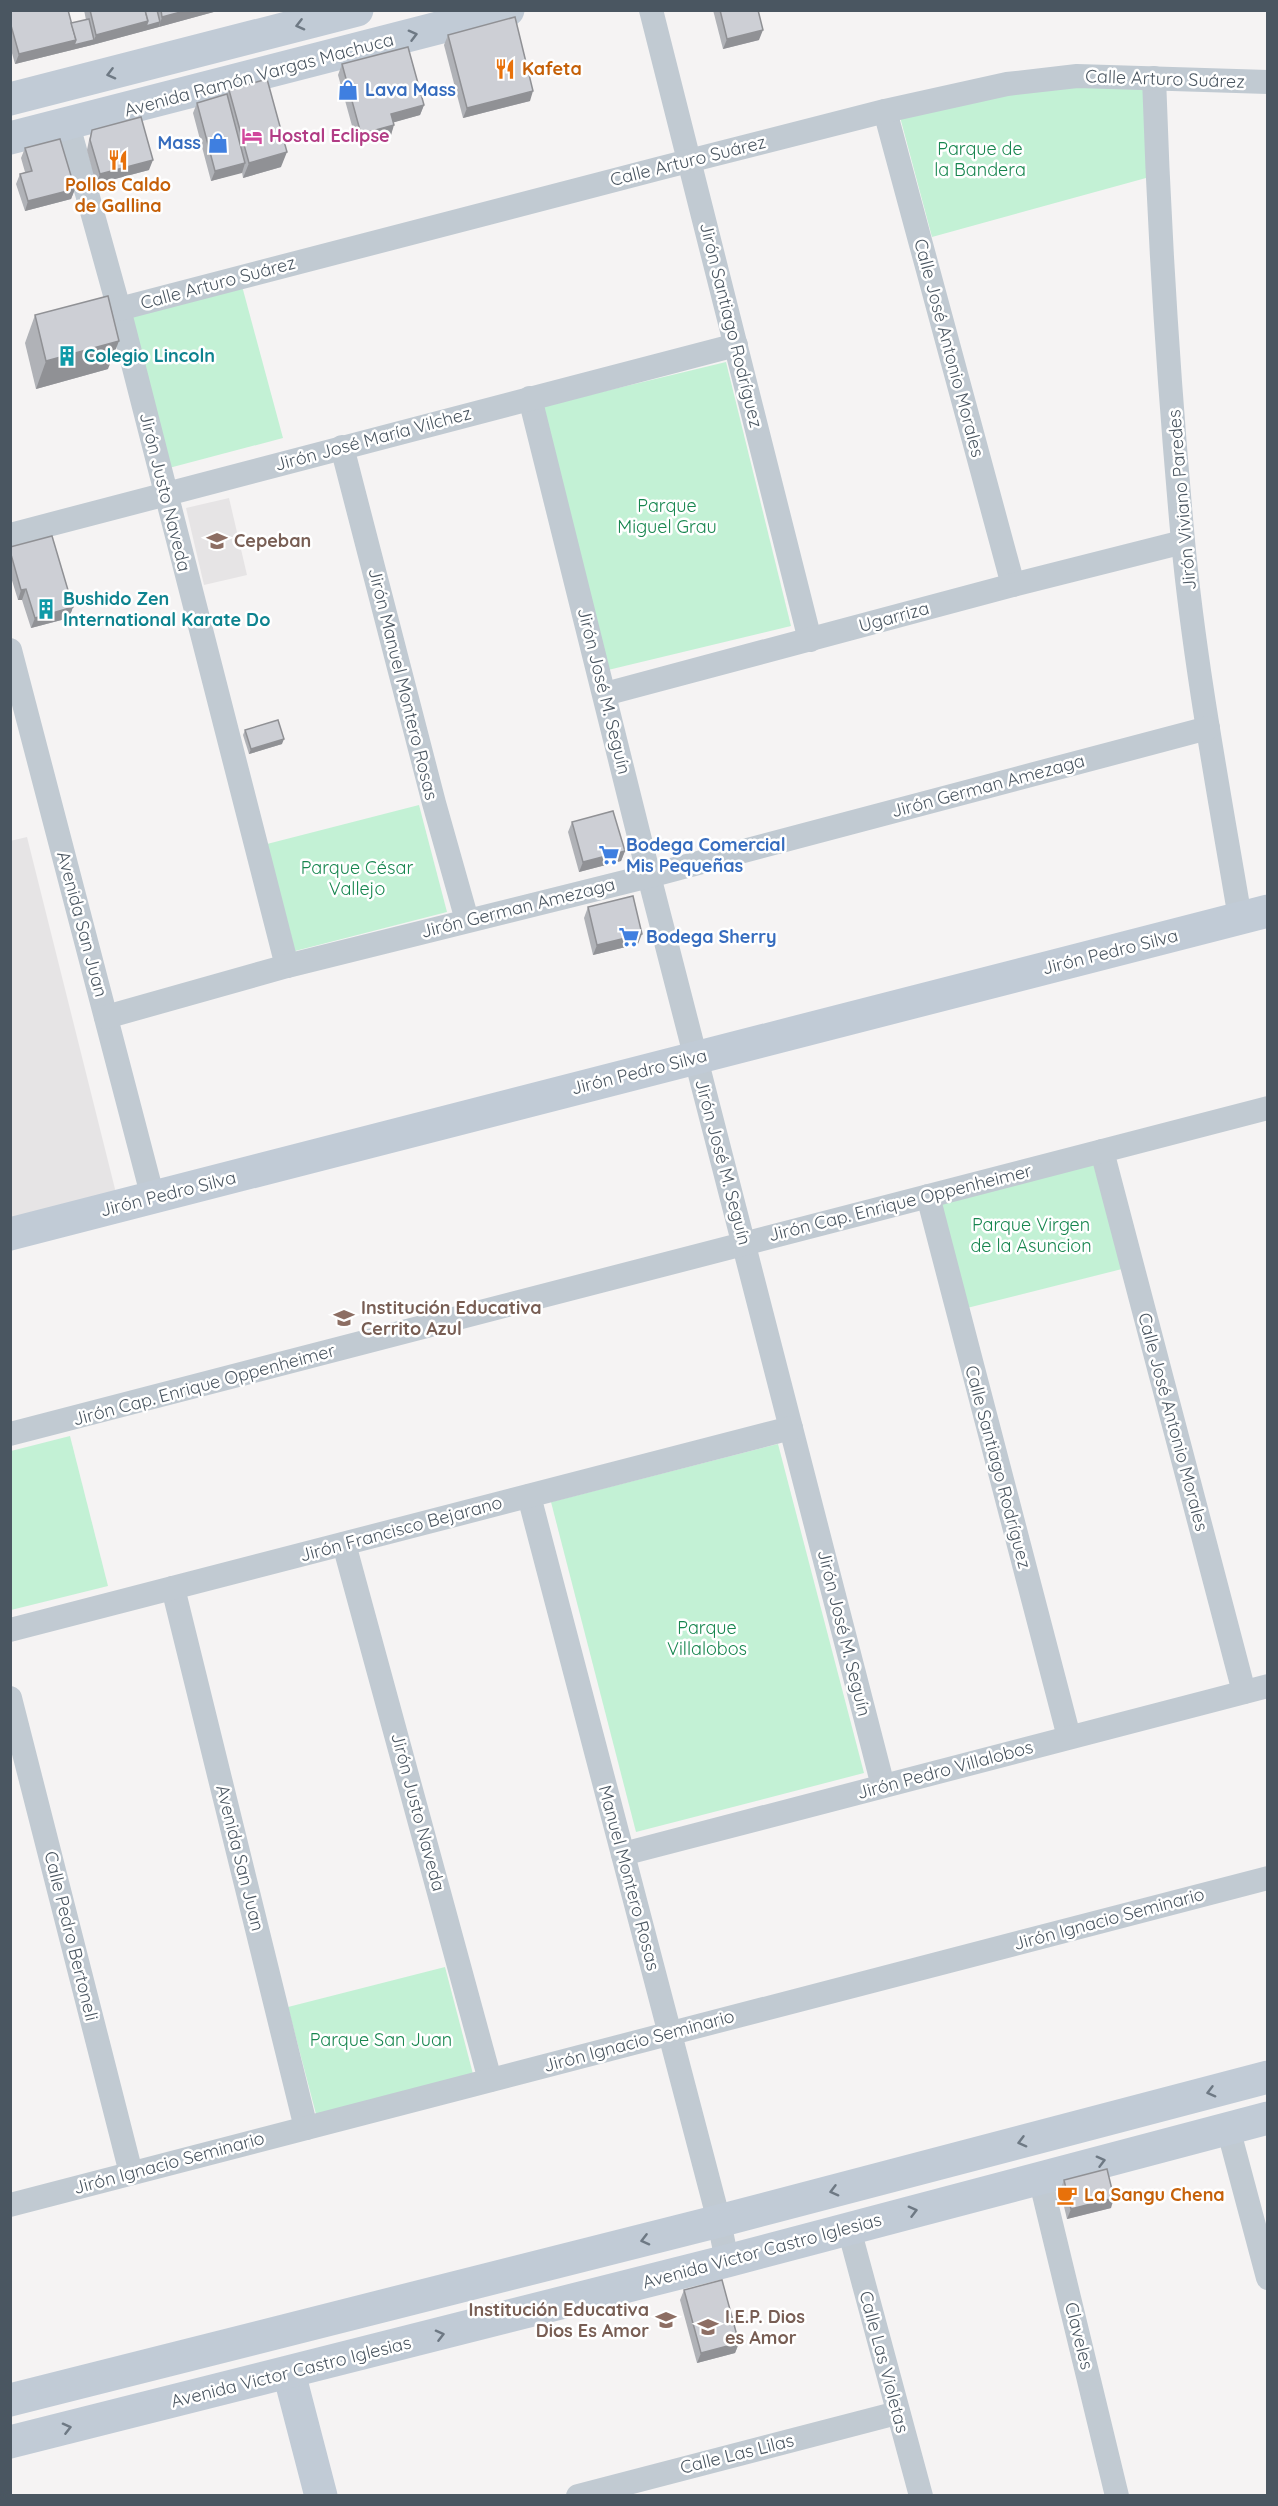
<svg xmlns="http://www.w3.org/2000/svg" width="1278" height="2506" font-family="Quicksand,sans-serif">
  <rect width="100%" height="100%" fill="#f5f3f3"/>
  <g fill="#e6e4e5">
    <path d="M229,498L247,575L204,585L186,508Z"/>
    <path d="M27,837L116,1193L11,1220L10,841Z"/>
  </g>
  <g fill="#c3f1d5">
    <path d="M1079,85L1147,89L1146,178L932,237L900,117L1004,90Z"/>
    <path d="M242,286L283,438L169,468L128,316Z"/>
    <path d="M726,362L791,626L608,670L543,406Z"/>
    <path d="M419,805L447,912L295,951L267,844Z"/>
    <path d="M1095,1163L1122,1269L967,1308L940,1202Z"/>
    <path d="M70,1436L108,1586L11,1610V1451Z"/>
    <path d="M778,1444L864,1773L636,1832L551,1502Z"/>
    <path d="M445,1967L473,2074L316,2114L288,2007Z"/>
  </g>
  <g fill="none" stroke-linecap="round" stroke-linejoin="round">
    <g stroke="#c1cad2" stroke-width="24">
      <path d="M651,10L810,640"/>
      <path d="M1154,78C1159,232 1169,387 1183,541C1195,667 1219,793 1240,918"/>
      <path d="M885,111L1013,585"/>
      <path d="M68,125L119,309L287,966"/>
      <path d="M119,309L661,168L885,111L1007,84L1077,76L1268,82"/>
      <path d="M530,398L649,876L883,1786"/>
      <path d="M342,447L434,803L467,920"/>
      <path d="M10,535L736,345"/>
      <path d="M10,650L153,1198"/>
      <path d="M605,694L1013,585L1183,542"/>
      <path d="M106,1017L287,966L649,876L1208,728"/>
      <path d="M1102,1151L1244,1692"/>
      <path d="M928,1196L1069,1737"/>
      <path d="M10,1434L1268,1108"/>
      <path d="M529,1496L719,2221L727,2261"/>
      <path d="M344,1544L490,2080"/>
      <path d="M173,1588L306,2128"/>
      <path d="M10,1630L791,1428"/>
      <path d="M10,1698L131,2173"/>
      <path d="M623,1854L1268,1686"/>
      <path d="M1228,2128L1268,2278"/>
      <path d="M1040,2178L1117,2496"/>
      <path d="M10,2205L1268,1878"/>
      <path d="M849,2229L921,2496"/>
      <path d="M578,2496L897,2413"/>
    </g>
    <g stroke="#c1cbd6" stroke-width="33">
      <path d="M10,99L357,10"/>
      <path d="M10,138L508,10"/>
      <path d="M10,1234L1268,911"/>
      <path d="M289,2373L321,2496"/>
      <path d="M10,2400L719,2221L1268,2077"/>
      <path d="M10,2442L727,2261L1268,2118"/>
    </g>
  </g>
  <g fill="#b0b2b7">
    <path d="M10,10L71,23L86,20L84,10H221L92,45L15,64L10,46Z"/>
    <path d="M713,10H758L759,40L723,49Z"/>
    <path d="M448,35L530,101L463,118L444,45Z"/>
    <path d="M342,64L424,105L420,115L394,122L391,135L357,144L338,75Z"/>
    <path d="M229,90L281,167L243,178L242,172L211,181L193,113L197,103L227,94Z"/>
    <path d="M92,130L149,170L96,184L87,150L89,140Z"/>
    <path d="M25,148L75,189L71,199L25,211L16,184L20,174L25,172L21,158Z"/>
    <path d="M35,315L108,369L36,389L25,343Z"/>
    <path d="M10,547L73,607L69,618L31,628L22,600H18L10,574Z"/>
    <path d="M245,730L282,744L249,754L243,735Z"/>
    <path d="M572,822L625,851L621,861L579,872L568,832Z"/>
    <path d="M588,907L638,944L593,955L584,918Z"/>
    <path d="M1064,2180L1111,2208L1067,2219L1060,2190Z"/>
    <path d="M684,2290L739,2343L735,2353L697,2363L680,2300Z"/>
  </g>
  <g fill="#909195">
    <path d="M188,10H221L159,27L162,17Z"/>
    <path d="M148,21L160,22L159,27L92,45L15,64L19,54L76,40H94L96,35Z"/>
    <path d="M763,30L759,40L723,49L727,39Z"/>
    <path d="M533,91L530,101L463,118L467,108Z"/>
    <path d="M424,105L420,115L388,124L391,114Z"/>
    <path d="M394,125L391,135L357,144L361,134Z"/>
    <path d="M287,152L281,167L243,178L249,163Z"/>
    <path d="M153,160L149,170L96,184L100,174Z"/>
    <path d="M245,163L242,173L211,181L215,171Z"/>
    <path d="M75,189L71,199L25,211L28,201Z"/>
    <path d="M119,341L108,369L36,389L46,361Z"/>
    <path d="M26,589L22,600H18L21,590Z"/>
    <path d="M73,607L69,618L31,628L35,618Z"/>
    <path d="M284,739L282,744L249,754L251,749Z"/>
    <path d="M625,851L621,861L579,872L583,862Z"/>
    <path d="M642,934L638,944L593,955L597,945Z"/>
    <path d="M1114,2198L1111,2208L1067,2219L1071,2209Z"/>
    <path d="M739,2343L735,2353L697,2363L701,2353Z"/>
  </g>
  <g fill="#cdcfd5" stroke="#909195" stroke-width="1.5">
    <path d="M10,10H68L76,40L19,54L10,22Z"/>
    <path d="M90,10H145L148,21L96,35Z"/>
    <path d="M145,10H157L160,22L146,26L148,21Z"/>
    <path d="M161,10H188L162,17Z"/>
    <path d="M720,10H758L763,30L727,39Z"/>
    <path d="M515,17L533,91L467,108L448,35Z"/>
    <path d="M89,19L94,40L74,45L76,40L71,23Z"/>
    <path d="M408,47L424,105L391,114L394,125L361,134L342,64Z"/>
    <path d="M267,79L287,152L249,163L229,90Z"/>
    <path d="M227,94L245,163L215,171L197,103Z"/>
    <path d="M141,117L153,160L100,174L90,140L92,130Z"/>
    <path d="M60,139L75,189L28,201L20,174L32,171L25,148Z"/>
    <path d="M108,296L119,341L46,361L35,315Z"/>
    <path d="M52,536L73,607L35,618L26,589L21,590L10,551V547Z"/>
    <path d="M278,720L284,739L251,749L245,730Z"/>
    <path d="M613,811L625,851L583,862L572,822Z"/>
    <path d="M633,896L642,934L597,945L588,907Z"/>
    <path d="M1107,2169L1114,2198L1071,2209L1064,2180Z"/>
    <path d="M722,2280L739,2343L701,2353L684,2290Z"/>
  </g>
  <defs><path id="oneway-chevron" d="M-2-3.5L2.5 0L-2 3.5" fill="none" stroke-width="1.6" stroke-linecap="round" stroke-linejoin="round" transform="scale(1.5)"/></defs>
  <g stroke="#6e7984">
    <use href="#oneway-chevron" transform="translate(300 25) rotate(166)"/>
    <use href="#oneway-chevron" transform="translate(413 35) rotate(-15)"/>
    <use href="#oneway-chevron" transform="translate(111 74) rotate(166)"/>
    <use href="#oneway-chevron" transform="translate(1211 2092) rotate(165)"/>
    <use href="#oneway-chevron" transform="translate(1022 2142) rotate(165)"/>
    <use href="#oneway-chevron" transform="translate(1101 2161) rotate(-15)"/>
    <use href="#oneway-chevron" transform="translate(834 2191) rotate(165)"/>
    <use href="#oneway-chevron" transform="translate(913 2211) rotate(-15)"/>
    <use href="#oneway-chevron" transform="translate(645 2240) rotate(166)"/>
    <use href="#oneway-chevron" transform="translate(440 2335) rotate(-14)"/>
    <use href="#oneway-chevron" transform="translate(67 2428) rotate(-14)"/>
  </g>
  <defs>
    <g id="restaurant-bare" transform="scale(1.62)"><path d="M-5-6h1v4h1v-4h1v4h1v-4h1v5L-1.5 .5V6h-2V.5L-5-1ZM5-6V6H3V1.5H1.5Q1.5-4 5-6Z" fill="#e8710a" stroke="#fff" stroke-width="2.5" paint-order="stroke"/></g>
    <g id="shop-bare" transform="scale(1.62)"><path d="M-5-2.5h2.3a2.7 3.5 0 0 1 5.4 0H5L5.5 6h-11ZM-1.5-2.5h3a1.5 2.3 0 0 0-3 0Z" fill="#3f7fe0" stroke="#fff" stroke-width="2.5" paint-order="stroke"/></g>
    <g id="hotel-bare" transform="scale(1.62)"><path d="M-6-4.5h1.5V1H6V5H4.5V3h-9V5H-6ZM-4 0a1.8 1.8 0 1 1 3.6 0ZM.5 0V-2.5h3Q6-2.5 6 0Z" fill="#d1479c" stroke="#fff" stroke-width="2.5" paint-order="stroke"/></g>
    <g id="building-bare" transform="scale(1.62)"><path d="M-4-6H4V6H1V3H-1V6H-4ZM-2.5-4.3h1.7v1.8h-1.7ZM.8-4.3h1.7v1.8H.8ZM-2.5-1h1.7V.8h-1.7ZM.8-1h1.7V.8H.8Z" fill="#0f9aa8" stroke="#fff" stroke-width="2.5" paint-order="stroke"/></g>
    <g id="university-bare" transform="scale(1.62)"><path d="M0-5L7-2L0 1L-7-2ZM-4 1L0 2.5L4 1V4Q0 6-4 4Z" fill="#8d6e63" stroke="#fff" stroke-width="2.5" paint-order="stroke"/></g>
    <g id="supermarket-bare" transform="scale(1.62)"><path d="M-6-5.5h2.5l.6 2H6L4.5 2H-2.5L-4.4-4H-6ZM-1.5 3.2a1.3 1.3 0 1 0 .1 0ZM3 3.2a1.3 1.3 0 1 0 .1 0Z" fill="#3f7fe0" stroke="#fff" stroke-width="2.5" paint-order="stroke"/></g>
    <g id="school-bare" transform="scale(1.62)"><path d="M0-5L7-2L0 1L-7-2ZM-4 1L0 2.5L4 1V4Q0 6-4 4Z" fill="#8d6e63" stroke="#fff" stroke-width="2.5" paint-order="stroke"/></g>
    <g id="cafe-bare" transform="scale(1.62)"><path d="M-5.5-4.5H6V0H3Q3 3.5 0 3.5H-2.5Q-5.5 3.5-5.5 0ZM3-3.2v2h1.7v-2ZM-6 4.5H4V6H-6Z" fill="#e8710a" stroke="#fff" stroke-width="2.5" paint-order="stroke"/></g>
  </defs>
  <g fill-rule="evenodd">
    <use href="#restaurant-bare" x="505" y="69"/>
    <use href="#shop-bare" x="348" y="90"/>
    <use href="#hotel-bare" x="252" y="136"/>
    <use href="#shop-bare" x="218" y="143"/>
    <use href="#restaurant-bare" x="118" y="160"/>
    <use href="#building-bare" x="67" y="356"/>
    <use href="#university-bare" x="217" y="541"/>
    <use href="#building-bare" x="46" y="609"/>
    <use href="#supermarket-bare" x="609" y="855"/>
    <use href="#supermarket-bare" x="629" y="937"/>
    <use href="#school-bare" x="344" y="1318"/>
    <use href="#cafe-bare" x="1067" y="2195"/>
    <use href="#school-bare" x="666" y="2320"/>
    <use href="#school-bare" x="708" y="2327"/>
  </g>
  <g text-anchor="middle" stroke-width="5" stroke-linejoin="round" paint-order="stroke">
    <g font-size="18" font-weight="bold" fill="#c56008" stroke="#fff" text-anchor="start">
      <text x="522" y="75">Kafeta</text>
      <text x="118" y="191" text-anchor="middle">Pollos Caldo<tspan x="118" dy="21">de Gallina</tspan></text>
      <text x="1084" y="2201">La Sangu Chena</text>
    </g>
    <g font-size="18" fill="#4a5661" stroke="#fff">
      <text transform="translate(259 75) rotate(-15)" y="6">Avenida Ramón Vargas Machuca</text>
      <text transform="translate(1165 79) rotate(2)" y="6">Calle Arturo Suárez</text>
      <text transform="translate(688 161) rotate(-14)" y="6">Calle Arturo Suárez</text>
      <text transform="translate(218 283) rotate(-15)" y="6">Calle Arturo Suárez</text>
      <text transform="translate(731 325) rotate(76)" y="6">Jirón Santiago Rodríguez</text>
      <text transform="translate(949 348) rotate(75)" y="6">Calle José Antonio Morales</text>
      <text transform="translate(373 439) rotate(-15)" y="6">Jirón José María Vilchez</text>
      <text transform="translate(165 492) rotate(76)" y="6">Jirón Justo Naveda</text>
      <text transform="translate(1182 500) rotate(-95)" y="6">Jirón Viviano Paredes</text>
      <text transform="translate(894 617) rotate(-15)" y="6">Ugarriza</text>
      <text transform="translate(403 684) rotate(76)" y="6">Jirón Manuel Montero Rosas</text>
      <text transform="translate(604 691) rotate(76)" y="6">Jirón José M. Seguín</text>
      <text transform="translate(988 786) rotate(-15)" y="6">Jirón German Amezaga</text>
      <text transform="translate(518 908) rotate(-14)" y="6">Jirón German Amezaga</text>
      <text transform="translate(82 924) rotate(75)" y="6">Avenida San Juan</text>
      <text transform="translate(1110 952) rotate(-14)" y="6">Jirón Pedro Silva</text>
      <text transform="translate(639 1072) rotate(-14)" y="6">Jirón Pedro Silva</text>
      <text transform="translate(723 1162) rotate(75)" y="6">Jirón José M. Seguín</text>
      <text transform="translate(168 1194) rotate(-14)" y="6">Jirón Pedro Silva</text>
      <text transform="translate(900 1203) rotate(-14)" y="6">Jirón Cap. Enrique Oppenheimer</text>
      <text transform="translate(204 1385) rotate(-15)" y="6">Jirón Cap. Enrique Oppenheimer</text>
      <text transform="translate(1173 1422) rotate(75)" y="6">Calle José Antonio Morales</text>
      <text transform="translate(998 1467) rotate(75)" y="6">Calle Santiago Rodríguez</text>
      <text transform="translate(401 1529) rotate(-15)" y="6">Jirón Francisco Bejarano</text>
      <text transform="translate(844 1633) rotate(76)" y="6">Jirón José M. Seguín</text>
      <text transform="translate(945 1770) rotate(-15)" y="6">Jirón Pedro Villalobos</text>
      <text transform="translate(418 1812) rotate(75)" y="6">Jirón Justo Naveda</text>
      <text transform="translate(240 1858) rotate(76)" y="6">Avenida San Juan</text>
      <text transform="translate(629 1878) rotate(75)" y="6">Manuel Montero Rosas</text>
      <text transform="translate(1109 1919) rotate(-15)" y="6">Jirón Ignacio Seminario</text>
      <text transform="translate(71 1936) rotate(76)" y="6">Calle Pedro Bertoneli</text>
      <text transform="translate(639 2041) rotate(-15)" y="6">Jirón Ignacio Seminario</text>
      <text transform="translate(169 2163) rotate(-15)" y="6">Jirón Ignacio Seminario</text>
      <text transform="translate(762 2251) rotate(-15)" y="6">Avenida Victor Castro Iglesias</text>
      <text transform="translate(1079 2336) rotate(76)" y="6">Claveles</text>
      <text transform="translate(884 2362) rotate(75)" y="6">Calle Las Violetas</text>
      <text transform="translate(291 2372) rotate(-14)" y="6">Avenida Victor Castro Iglesias</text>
      <text transform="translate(737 2454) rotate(-14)" y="6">Calle Las Lilas</text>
    </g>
    <g font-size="18" font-weight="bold" fill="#366cbe" stroke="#fff" text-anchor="start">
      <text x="365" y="96">Lava Mass</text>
      <text x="201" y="149" text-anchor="end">Mass</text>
      <text x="626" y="851">Bodega Comercial<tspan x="626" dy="21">Mis Pequeñas</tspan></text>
      <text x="646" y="943">Bodega Sherry</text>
    </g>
    <g font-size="18" font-weight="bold" fill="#b23c85" stroke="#fff" text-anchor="start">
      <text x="269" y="142">Hostal Eclipse</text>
    </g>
    <g font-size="18" fill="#17864f" stroke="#fff">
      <text x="980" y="155">Parque de<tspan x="980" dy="21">la Bandera</tspan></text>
      <text x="667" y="512">Parque<tspan x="667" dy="21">Miguel Grau</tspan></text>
      <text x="357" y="874">Parque César<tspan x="357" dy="21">Vallejo</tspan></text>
      <text x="1031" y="1231">Parque Virgen<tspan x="1031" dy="21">de la Asuncion</tspan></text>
      <text x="707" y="1634">Parque<tspan x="707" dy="21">Villalobos</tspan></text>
      <text x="381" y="2046">Parque San Juan</text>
    </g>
    <g font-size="18" font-weight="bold" fill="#0d838f" stroke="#fff" text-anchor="start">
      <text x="84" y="362">Colegio Lincoln</text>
      <text x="63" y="605">Bushido Zen<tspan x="63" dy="21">International Karate Do</tspan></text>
    </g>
    <g font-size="18" font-weight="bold" fill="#785e54" stroke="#fff" text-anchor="start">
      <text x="234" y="547">Cepeban</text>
      <text x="361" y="1314">Institución Educativa<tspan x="361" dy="21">Cerrito Azul</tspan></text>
      <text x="649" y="2316" text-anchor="end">Institución Educativa<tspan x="649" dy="21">Dios Es Amor</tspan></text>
      <text x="725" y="2323">I.E.P. Dios<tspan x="725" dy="21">es Amor</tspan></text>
    </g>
  </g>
  <rect width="1278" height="2506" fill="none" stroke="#4a5661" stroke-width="24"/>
</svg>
